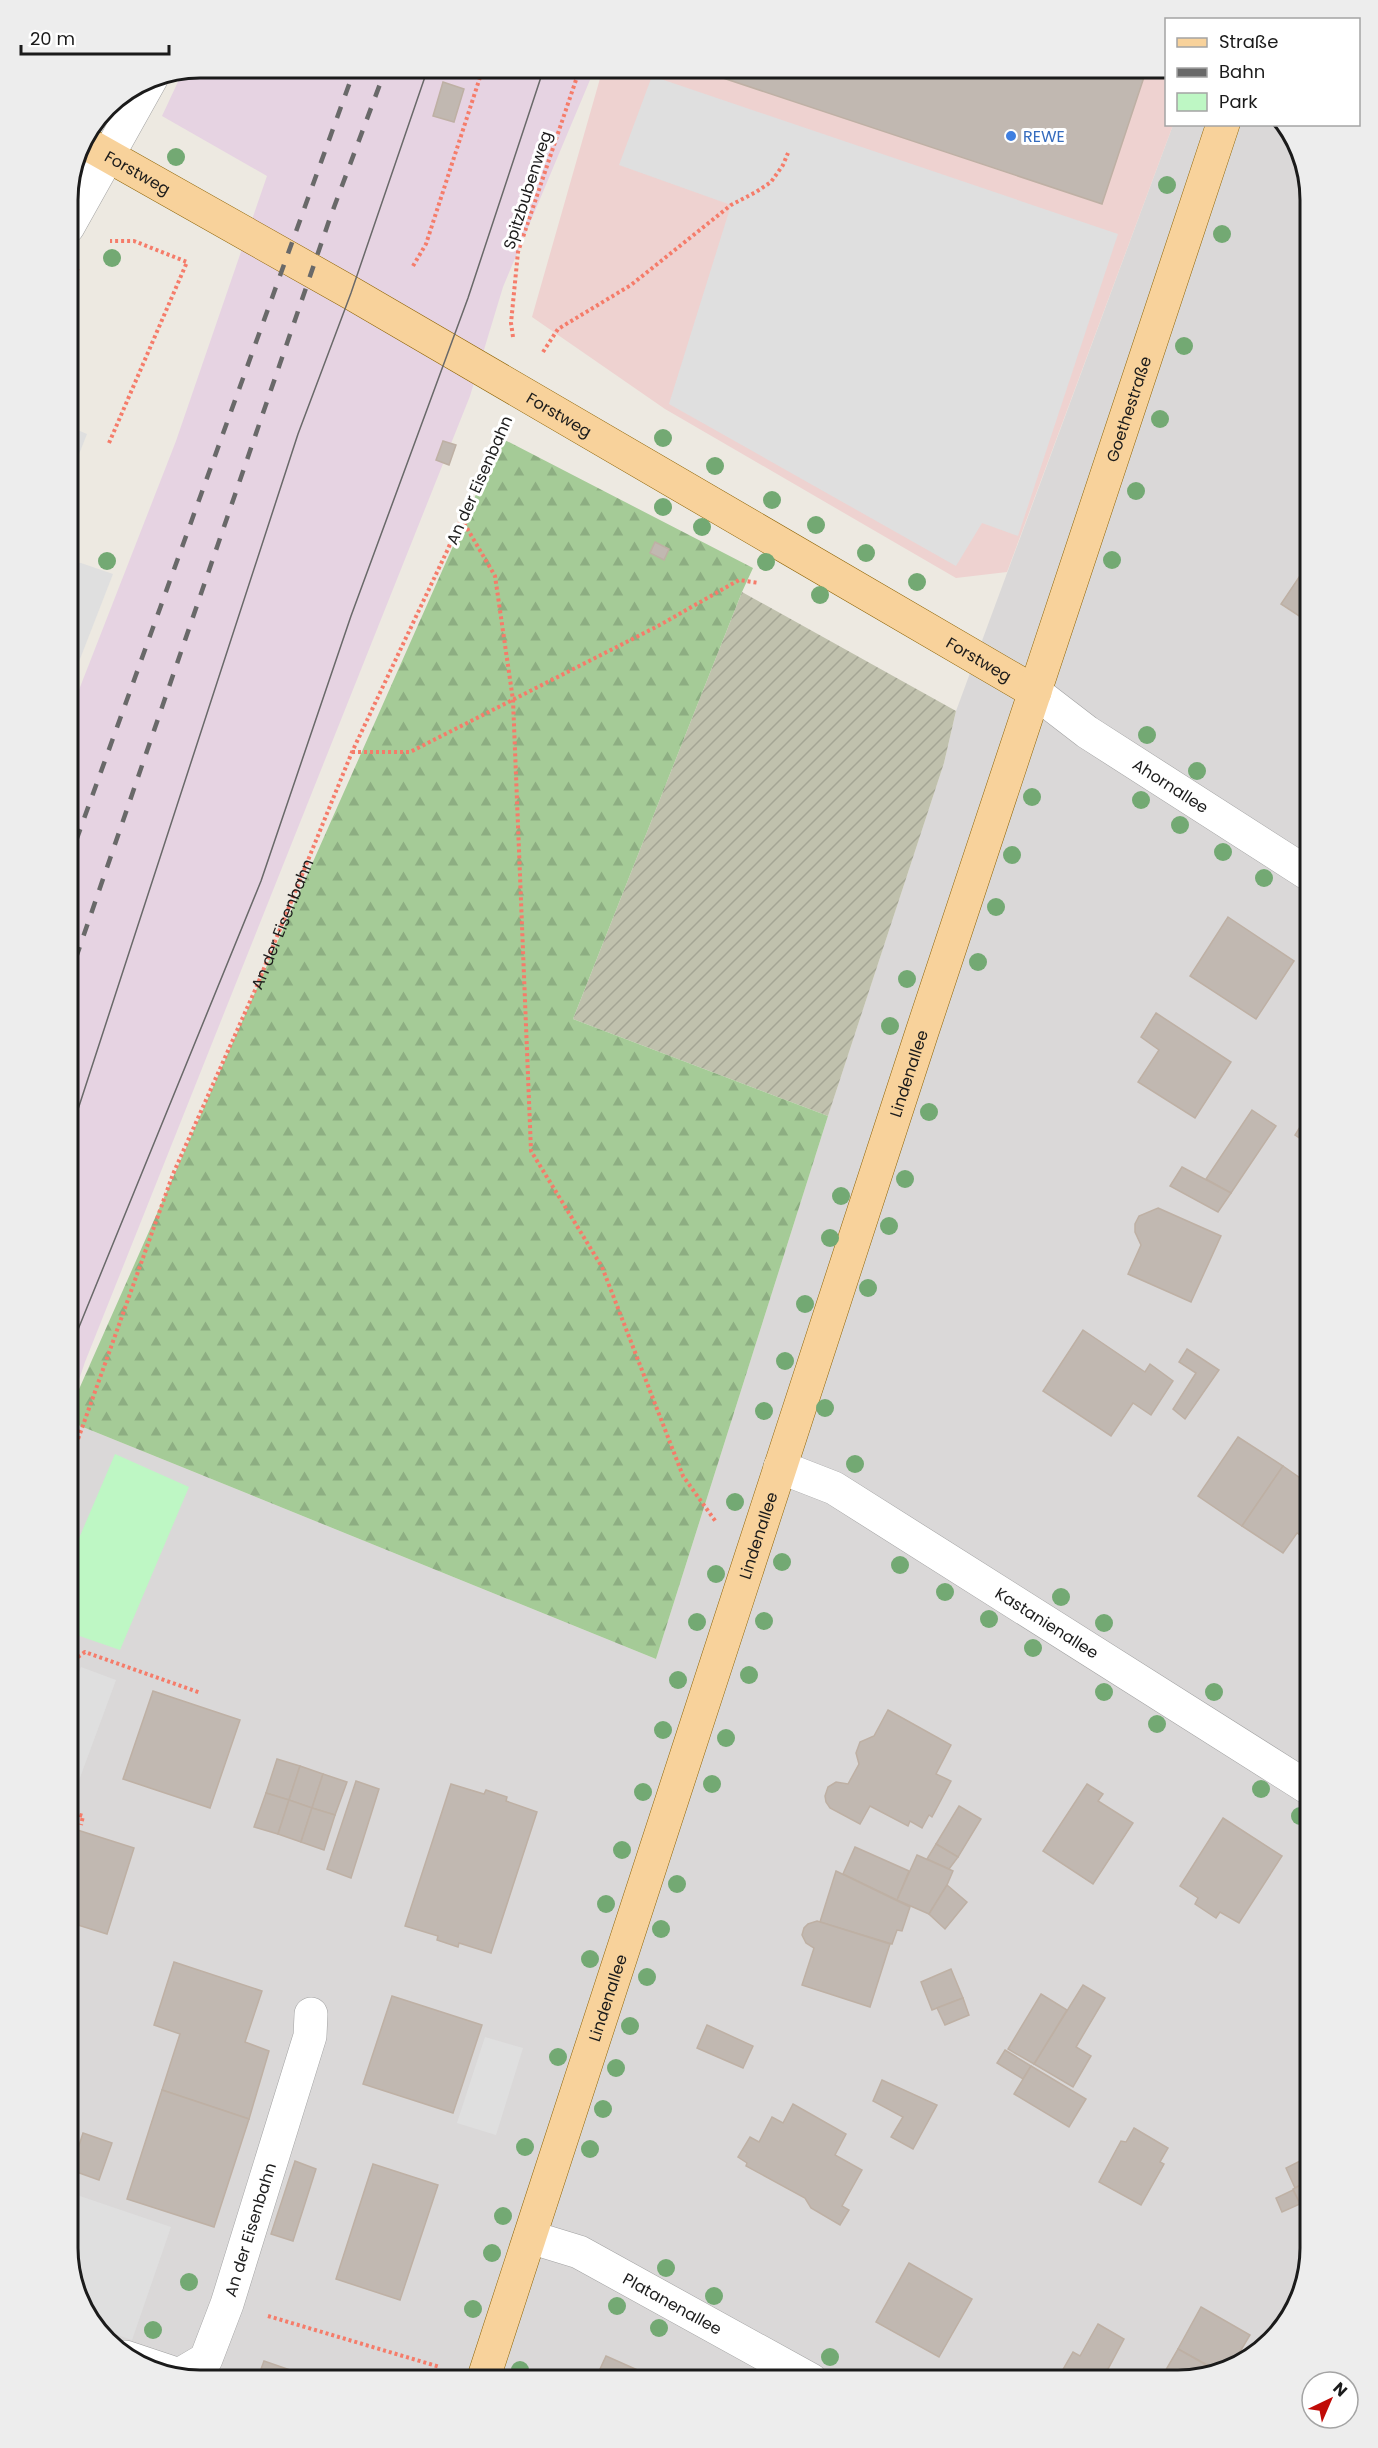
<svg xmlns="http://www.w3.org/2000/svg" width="1378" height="2448" font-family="Poppins,sans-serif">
  <defs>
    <pattern id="construction-furrows" width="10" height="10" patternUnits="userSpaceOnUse" patternTransform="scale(1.5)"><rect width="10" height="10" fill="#c0c1ad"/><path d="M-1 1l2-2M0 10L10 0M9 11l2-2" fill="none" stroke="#a4a594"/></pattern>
    <pattern id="forest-firs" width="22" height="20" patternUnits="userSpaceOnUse" patternTransform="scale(1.5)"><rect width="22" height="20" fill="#a5cb97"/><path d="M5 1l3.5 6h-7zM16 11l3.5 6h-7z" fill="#8dae82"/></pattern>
  </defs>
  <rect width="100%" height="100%" fill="#ede9e1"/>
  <path fill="#dad8d8" d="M1173,125H1280L1300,149L1310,200V2248L1288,2321L1229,2370L1178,2380H192L126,2358L78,2299L68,2248V1421L656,1659L828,1116L944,763L956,711Z"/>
  <path fill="#eed2d0" d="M603,68H1166V124L1173,125L1007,572L956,578L665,409L532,317Z"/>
  <path fill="#e6d3e2" d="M200,68H595L503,287L470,396L85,1362L68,1412V718L176,441L267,176L162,116L183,71Z"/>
  <path fill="url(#construction-furrows)" d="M742,592L956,711L944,763L828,1116L573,1019Z"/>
  <path fill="url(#forest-firs)" d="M501,438L753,568L742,592L573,1019L828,1116L656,1659L68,1421V1414Z"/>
  <path fill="#bef7c4" d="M115,1454L189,1487L120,1650L68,1632V1564Z"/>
  <g fill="#dfdfdf">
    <path d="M652,76L1118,234L1018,536L982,523L956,566L669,404L731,205L619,165Z"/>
    <path d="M68,426L87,434L68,482Z"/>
    <path d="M68,562L81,563L113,574L68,690Z"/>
    <path d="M81,1667L116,1680L78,1783L68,1779V1704Z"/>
    <path d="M485,2037L523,2048L496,2135L457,2123Z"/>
    <path d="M68,2192L171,2227L132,2340L103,2330L78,2299L68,2248Z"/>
  </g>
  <g fill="#c1b8b1" stroke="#beb0a4" stroke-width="1.5">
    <path d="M693,68H1147L1102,204Z"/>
    <path d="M443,82L464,89L454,122L433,116Z"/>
    <path d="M443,441L456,445L449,465L436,460Z"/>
    <path d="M655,542L669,549L664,560L650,553Z"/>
    <path d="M1310,561V623L1281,604Z"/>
    <path d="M1228,917L1294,961L1256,1019L1190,976Z"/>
    <path d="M1156,1013L1231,1062L1195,1118L1138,1082L1159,1050L1141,1037Z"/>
    <path d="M1252,1110L1276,1126L1231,1193L1206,1179Z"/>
    <path d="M1310,1111V1145L1295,1135Z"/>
    <path d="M1182,1167L1231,1193L1218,1212L1170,1186Z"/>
    <path d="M1158,1208L1221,1236L1191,1302L1128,1274L1141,1245L1135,1232V1224L1139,1216Z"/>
    <path d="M1083,1330L1145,1372L1150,1364L1173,1381L1151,1415L1133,1403L1111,1436L1043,1391Z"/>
    <path d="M1187,1349L1219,1370L1185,1419L1173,1409L1196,1373L1179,1362Z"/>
    <path d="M1238,1437L1283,1466L1242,1526L1198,1496Z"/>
    <path d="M1283,1466L1310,1485V1542L1297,1533L1283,1553L1242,1526Z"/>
    <path d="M153,1691L240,1720L210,1808L123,1779Z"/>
    <path d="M888,1710L951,1745L936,1774L951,1781L932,1817L929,1815L922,1828L910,1821L908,1826L870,1806L860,1824L830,1808L826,1802L825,1796L828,1787L836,1782L848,1784L859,1764L856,1753L860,1742L874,1736Z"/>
    <path d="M277,1759L300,1766L289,1800L266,1793Z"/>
    <path d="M300,1766L323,1774L312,1808L289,1800Z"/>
    <path d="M323,1774L347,1782L335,1815L312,1808Z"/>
    <path d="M356,1781L379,1789L351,1878L327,1869Z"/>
    <path d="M451,1784L484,1794L486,1790L507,1797L506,1801L537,1812L491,1953L459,1943L458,1947L437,1940L438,1936L405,1926Z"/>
    <path d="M1087,1784L1103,1794L1098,1801L1133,1823L1093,1884L1043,1851Z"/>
    <path d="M266,1793L289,1800L278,1834L254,1827Z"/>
    <path d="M289,1800L312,1808L301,1842L278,1834Z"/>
    <path d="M959,1806L981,1819L958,1857L936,1844Z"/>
    <path d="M312,1808L335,1815L324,1850L301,1842Z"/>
    <path d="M1223,1818L1282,1856L1239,1923L1220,1912L1216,1918L1195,1904L1198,1898L1180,1886Z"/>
    <path d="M68,1827L134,1848L107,1934L68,1922Z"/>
    <path d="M936,1844L958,1857L949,1869L927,1859Z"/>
    <path d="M855,1847L909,1871L897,1900L843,1874Z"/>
    <path d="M917,1855L953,1871L947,1885L929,1914L897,1900Z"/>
    <path d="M836,1871L910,1907L902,1931L897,1930L892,1944L820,1922Z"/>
    <path d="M947,1885L967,1902L945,1929L929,1914Z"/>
    <path d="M817,1921L890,1944L870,2007L802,1985L814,1948L806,1943L802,1935L804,1928L808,1924Z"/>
    <path d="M174,1962L262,1991L245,2042L269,2051L249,2119L162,2090L180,2034L154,2025Z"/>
    <path d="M951,1969L963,1998L932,2010L921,1982Z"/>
    <path d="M68,1971L75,1974L68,1999Z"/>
    <path d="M1083,1985L1105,1998L1076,2047L1091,2056L1073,2087L1034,2064Z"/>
    <path d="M1041,1994L1067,2010L1034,2064L1008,2049Z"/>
    <path d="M392,1996L482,2025L453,2113L363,2084Z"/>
    <path d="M963,1998L969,2015L945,2025L937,2008Z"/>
    <path d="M707,2025L753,2046L743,2068L697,2048Z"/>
    <path d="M1005,2050L1031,2066L1023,2079L997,2063Z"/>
    <path d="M1031,2066L1086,2099L1069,2127L1014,2094Z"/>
    <path d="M882,2080L937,2105L913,2149L891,2137L903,2117L873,2101Z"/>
    <path d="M162,2090L249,2119L214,2227L127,2199Z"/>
    <path d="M793,2104L846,2134L835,2155L862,2170L842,2206L849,2210L840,2225L811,2208L805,2198L746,2166L747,2163L738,2157L750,2137L759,2142L772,2117L783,2123Z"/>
    <path d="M1134,2128L1168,2148L1160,2162L1164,2164L1141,2205L1099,2182L1121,2141L1126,2142Z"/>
    <path d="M83,2133L112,2143L99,2180L71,2170Z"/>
    <path d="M1310,2156V2180L1295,2188L1286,2168Z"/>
    <path d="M295,2161L316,2169L293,2241L271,2234Z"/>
    <path d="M373,2164L438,2185L400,2300L336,2279Z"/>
    <path d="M1310,2180V2199L1300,2204L1293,2189Z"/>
    <path d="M1293,2190L1300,2204L1282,2212L1276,2198Z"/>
    <path d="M909,2263L972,2299L939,2357L876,2322Z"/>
    <path d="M1201,2307L1250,2335L1229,2370L1220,2372L1178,2349Z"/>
    <path d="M1098,2324L1124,2339L1107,2371L1125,2380H1057L1073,2352L1080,2356Z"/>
    <path d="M1178,2349L1217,2371L1215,2373L1178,2380H1160Z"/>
    <path d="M606,2356L660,2380H595Z"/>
    <path d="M264,2361L319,2380H257Z"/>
  </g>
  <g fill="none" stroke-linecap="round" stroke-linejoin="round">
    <g stroke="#a2a2a2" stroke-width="34">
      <g id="minor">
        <path d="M68,227L152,77"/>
        <path id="s2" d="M1035,692L1087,732L1310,875"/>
        <path id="s3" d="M780,1467L834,1488L1310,1789"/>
        <path id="s4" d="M530,2237L579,2252L811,2380"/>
        <path id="s5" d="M125,2357L179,2375L206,2359L227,2304L310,2036L311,2014"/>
      </g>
    </g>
    <g stroke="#8e6405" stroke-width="34">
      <g id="major">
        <path id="s6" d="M82,141L351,293L1035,692"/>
        <path id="s7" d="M483,2380L922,1032L1223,124"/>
      </g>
    </g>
    <g stroke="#f57c6a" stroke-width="4" stroke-dasharray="3 3" stroke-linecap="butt">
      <path d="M413,266L426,244L483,68"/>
      <path d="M68,298L78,269"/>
      <path d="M513,337L511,323L518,252L580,68"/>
      <path d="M543,352L558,329L631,285L731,205L756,192L771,182L783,165L788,153"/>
      <path d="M109,443L187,262L134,241H110"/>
      <path d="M461,518L495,576L513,700L531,1151L602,1267L683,1476L716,1522"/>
      <path d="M352,752H410L658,626L739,580L759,583"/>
      <path id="s1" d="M68,1467L173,1174L256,988L352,752L447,551L500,430"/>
      <path d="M68,1664L85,1652L201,1693"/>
      <path d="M68,1811L83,1816L81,1825"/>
      <path d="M268,2316L440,2367"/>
    </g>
    <use href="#minor" stroke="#fff" stroke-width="33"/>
    <use href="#major" stroke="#f8d29b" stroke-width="33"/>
    <g stroke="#696969" stroke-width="1.5">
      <path d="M68,1140L298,434L351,293L428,68"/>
      <path d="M68,1354L261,881L351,616L468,298L544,68"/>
    </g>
    <g stroke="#696969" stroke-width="4.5" stroke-dasharray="12 12" stroke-linecap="butt">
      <path d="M68,863L355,68"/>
      <path d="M68,981L330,218L386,68"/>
    </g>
  </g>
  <g fill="#73a973">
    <circle cx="176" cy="157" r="9"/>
    <circle cx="1167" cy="185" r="9"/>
    <circle cx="1222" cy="234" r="9"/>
    <circle cx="112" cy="258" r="9"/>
    <circle cx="1184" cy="346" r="9"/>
    <circle cx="1160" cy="419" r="9"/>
    <circle cx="663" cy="438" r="9"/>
    <circle cx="715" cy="466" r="9"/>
    <circle cx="1136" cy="491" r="9"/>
    <circle cx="772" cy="500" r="9"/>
    <circle cx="663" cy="507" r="9"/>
    <circle cx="816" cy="525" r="9"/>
    <circle cx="702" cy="527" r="9"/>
    <circle cx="866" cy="553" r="9"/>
    <circle cx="1112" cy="560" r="9"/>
    <circle cx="107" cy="561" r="9"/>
    <circle cx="766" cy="562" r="9"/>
    <circle cx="917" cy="582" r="9"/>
    <circle cx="820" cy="595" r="9"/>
    <circle cx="1147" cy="735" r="9"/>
    <circle cx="1197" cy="771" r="9"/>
    <circle cx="1032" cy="797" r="9"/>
    <circle cx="1141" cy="800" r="9"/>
    <circle cx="1180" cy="825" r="9"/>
    <circle cx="1223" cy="852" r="9"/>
    <circle cx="1012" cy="855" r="9"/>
    <circle cx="1264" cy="878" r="9"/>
    <circle cx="996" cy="907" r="9"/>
    <circle cx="978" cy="962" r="9"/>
    <circle cx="907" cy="979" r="9"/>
    <circle cx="890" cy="1026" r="9"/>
    <circle cx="929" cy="1112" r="9"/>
    <circle cx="905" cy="1179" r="9"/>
    <circle cx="841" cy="1196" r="9"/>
    <circle cx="889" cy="1226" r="9"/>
    <circle cx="830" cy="1238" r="9"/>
    <circle cx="868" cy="1288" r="9"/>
    <circle cx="805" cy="1304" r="9"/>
    <circle cx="785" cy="1361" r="9"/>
    <circle cx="825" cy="1408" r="9"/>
    <circle cx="764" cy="1411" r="9"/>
    <circle cx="855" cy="1464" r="9"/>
    <circle cx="735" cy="1502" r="9"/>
    <circle cx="782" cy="1562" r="9"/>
    <circle cx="900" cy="1565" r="9"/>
    <circle cx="716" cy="1574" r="9"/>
    <circle cx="945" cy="1592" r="9"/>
    <circle cx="1061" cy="1597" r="9"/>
    <circle cx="989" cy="1619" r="9"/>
    <circle cx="764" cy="1621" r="9"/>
    <circle cx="697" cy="1622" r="9"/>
    <circle cx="1104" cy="1623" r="9"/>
    <circle cx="1033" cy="1648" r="9"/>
    <circle cx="749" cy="1675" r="9"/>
    <circle cx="678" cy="1680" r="9"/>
    <circle cx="1104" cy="1692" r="9"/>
    <circle cx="1214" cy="1692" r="9"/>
    <circle cx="1157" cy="1724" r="9"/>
    <circle cx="663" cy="1730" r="9"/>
    <circle cx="726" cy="1738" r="9"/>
    <circle cx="712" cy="1784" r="9"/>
    <circle cx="1261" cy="1789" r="9"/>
    <circle cx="643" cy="1792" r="9"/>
    <circle cx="1300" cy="1816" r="9"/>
    <circle cx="622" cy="1850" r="9"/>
    <circle cx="677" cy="1884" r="9"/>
    <circle cx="606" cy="1904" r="9"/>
    <circle cx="661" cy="1929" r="9"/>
    <circle cx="590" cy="1959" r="9"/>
    <circle cx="647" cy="1977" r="9"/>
    <circle cx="630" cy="2026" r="9"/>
    <circle cx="558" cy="2057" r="9"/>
    <circle cx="616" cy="2068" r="9"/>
    <circle cx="603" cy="2109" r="9"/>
    <circle cx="525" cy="2147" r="9"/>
    <circle cx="590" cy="2149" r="9"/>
    <circle cx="503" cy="2216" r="9"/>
    <circle cx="492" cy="2253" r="9"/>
    <circle cx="666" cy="2268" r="9"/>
    <circle cx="189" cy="2282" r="9"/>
    <circle cx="714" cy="2296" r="9"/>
    <circle cx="617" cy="2306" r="9"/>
    <circle cx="473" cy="2309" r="9"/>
    <circle cx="659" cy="2328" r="9"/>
    <circle cx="153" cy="2330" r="9"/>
    <circle cx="830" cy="2357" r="9"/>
    <circle cx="520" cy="2370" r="9"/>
  </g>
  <circle fill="#3f7fe0" stroke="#fff" stroke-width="2" cx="1011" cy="136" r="6"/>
  <g text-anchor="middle" stroke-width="6" stroke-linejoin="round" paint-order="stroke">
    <g font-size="16" fill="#366cbe" stroke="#fff" text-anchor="start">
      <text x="1023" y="142">REWE</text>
    </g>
    <g font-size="16" fill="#1b1b1b" stroke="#fff">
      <text dy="6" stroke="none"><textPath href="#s6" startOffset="64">Forstweg</textPath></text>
      <text transform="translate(527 190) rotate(-72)" y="6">Spitzbubenweg</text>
      <text dy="6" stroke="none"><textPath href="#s7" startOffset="2074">Goethestraße</textPath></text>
      <text dy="6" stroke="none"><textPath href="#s6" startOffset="550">Forstweg</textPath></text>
      <text transform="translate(479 480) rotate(-66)" y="6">An der Eisenbahn</text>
      <text dy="6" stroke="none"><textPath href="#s6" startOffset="1036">Forstweg</textPath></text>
      <text dy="6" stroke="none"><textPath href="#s2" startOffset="165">Ahornallee</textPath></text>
      <text dy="6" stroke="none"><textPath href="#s1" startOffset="584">An der Eisenbahn</textPath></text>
      <text dy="6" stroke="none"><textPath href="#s7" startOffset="1374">Lindenallee</textPath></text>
      <text dy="6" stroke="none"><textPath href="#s7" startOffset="888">Lindenallee</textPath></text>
      <text dy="6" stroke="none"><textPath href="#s3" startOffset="310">Kastanienallee</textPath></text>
      <text dy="6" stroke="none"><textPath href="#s7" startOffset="402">Lindenallee</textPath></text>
      <text dy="6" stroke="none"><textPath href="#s5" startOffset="225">An der Eisenbahn</textPath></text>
      <text dy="6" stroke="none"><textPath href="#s4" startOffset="158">Platanenallee</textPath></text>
    </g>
  </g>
  <path d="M0 0H1378V2448H0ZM200 78H1178A122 122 0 0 1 1300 200V2248A122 122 0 0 1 1178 2370H200A122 122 0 0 1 78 2248V200A122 122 0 0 1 200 78Z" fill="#ededed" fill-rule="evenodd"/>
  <path fill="none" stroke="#1b1b1b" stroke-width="3" d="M200 78H1178A122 122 0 0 1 1300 200V2248A122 122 0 0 1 1178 2370H200A122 122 0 0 1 78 2248V200A122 122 0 0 1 200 78Z"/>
  <rect x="1165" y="18" width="195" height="108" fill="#ffffff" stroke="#a4a4a4" stroke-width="1.5"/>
  <rect x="1177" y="38" width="30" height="9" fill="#f8d29b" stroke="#a4a4a4" stroke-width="1.5"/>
  <text x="1219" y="48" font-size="18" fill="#1b1b1b">Straße</text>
  <rect x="1177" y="68" width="30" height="9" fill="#696969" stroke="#a4a4a4" stroke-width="1.5"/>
  <text x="1219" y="78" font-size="18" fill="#1b1b1b">Bahn</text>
  <rect x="1177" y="93" width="30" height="18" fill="#bef7c4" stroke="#a4a4a4" stroke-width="1.5"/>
  <text x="1219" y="108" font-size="18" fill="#1b1b1b">Park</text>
  <g transform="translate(1330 2400) rotate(44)"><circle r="28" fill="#ffffff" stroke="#a4a4a4" stroke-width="1.5"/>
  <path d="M0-4.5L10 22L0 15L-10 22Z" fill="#c00b07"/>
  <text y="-9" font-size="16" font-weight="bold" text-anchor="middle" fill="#1b1b1b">N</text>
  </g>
  <path d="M21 45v9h148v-9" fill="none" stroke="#1b1b1b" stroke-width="3"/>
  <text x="30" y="45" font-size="18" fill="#1b1b1b" stroke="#ffffff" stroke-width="4.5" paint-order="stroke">20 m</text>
</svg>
